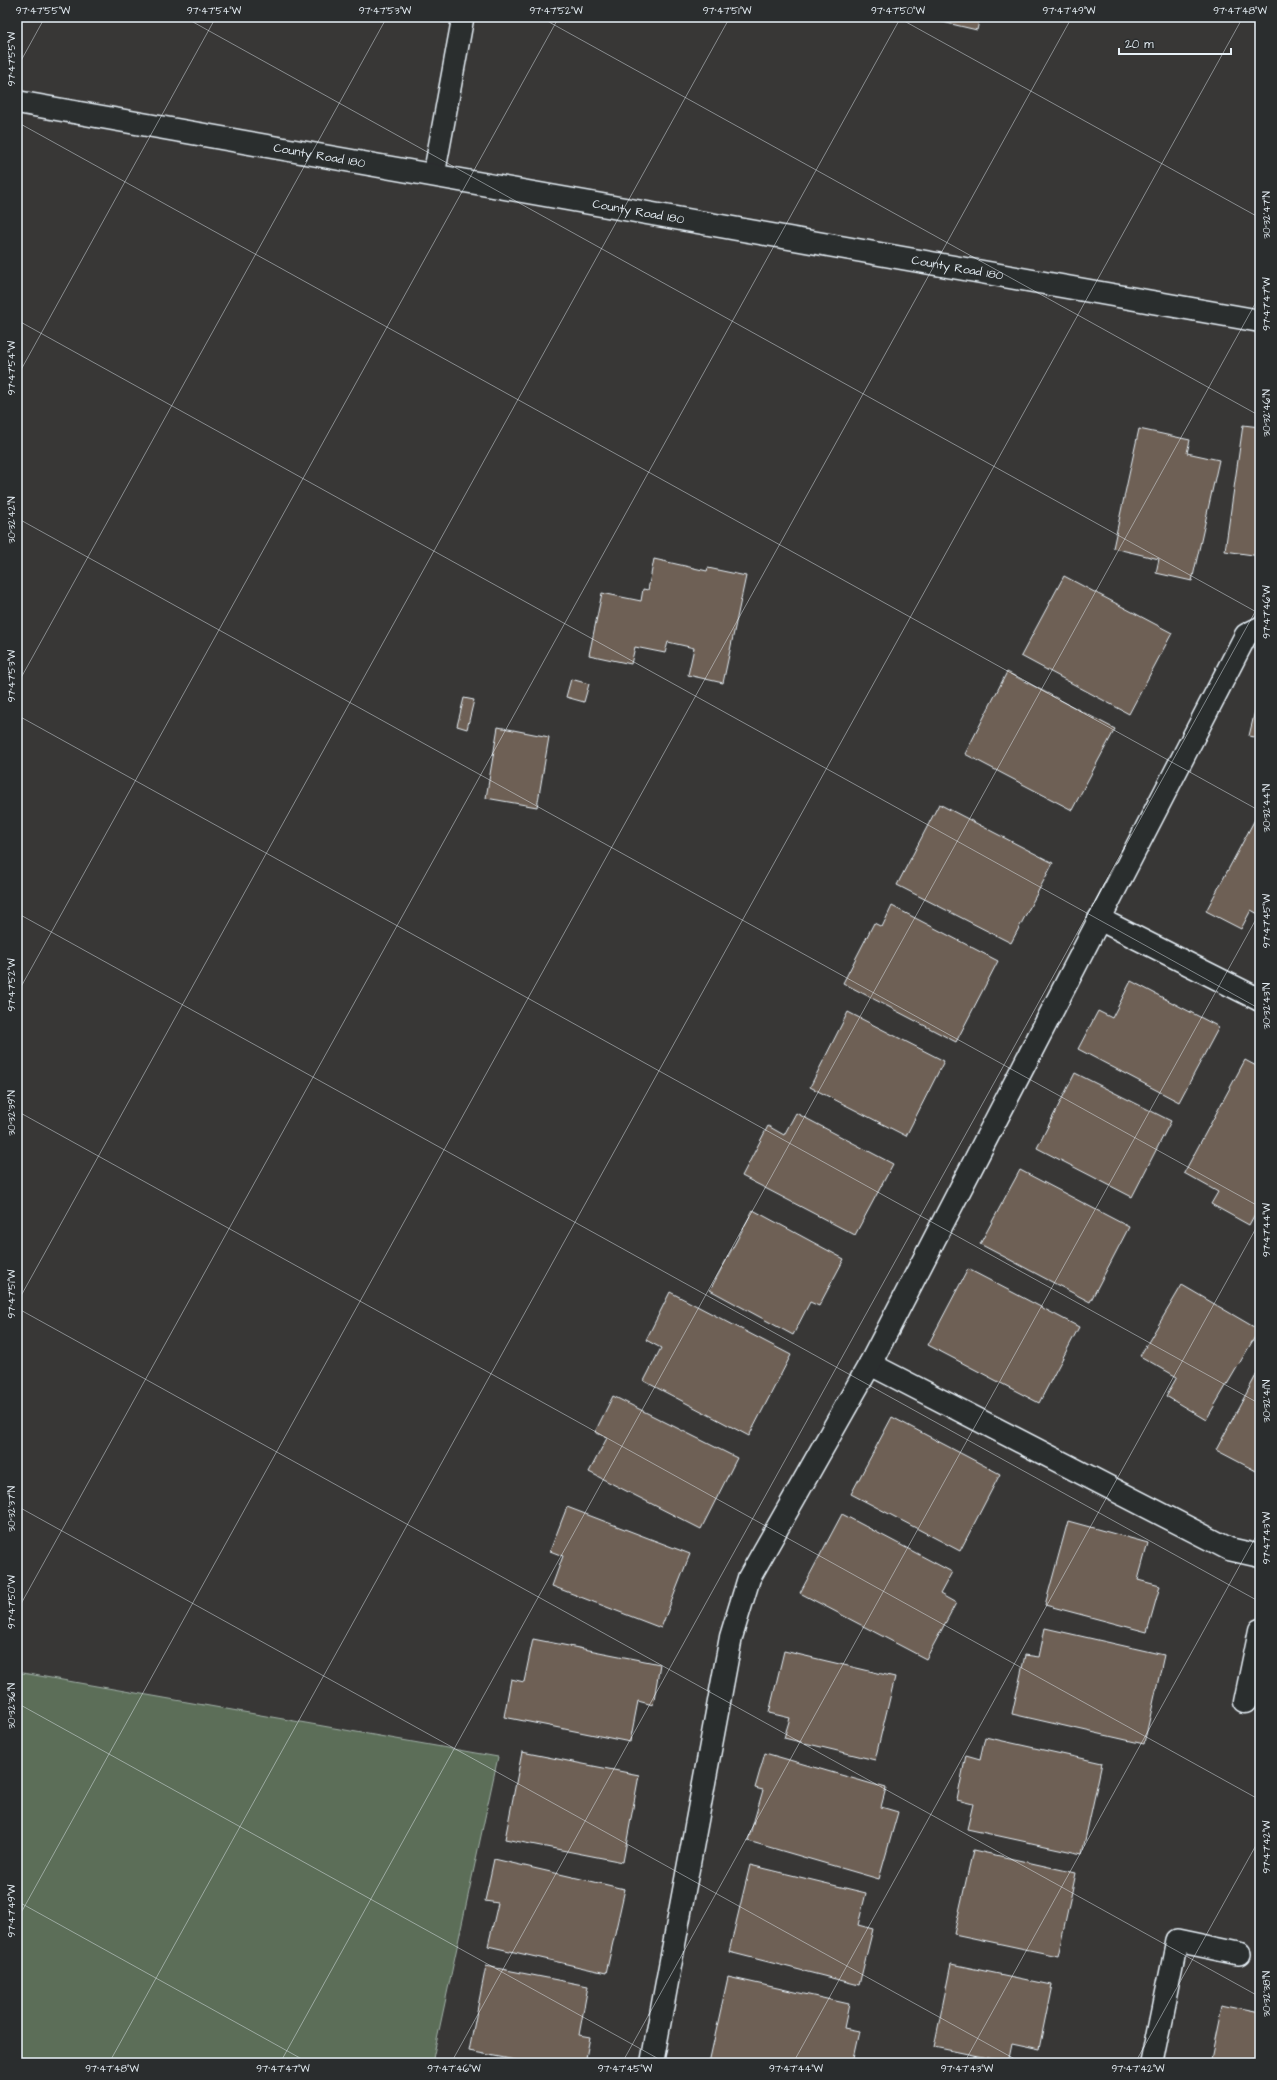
<svg xmlns="http://www.w3.org/2000/svg" width="1277" height="2080" font-family="'Architects Daughter',sans-serif">
  <rect width="100%" height="100%" fill="#383736"/>
  <filter id="ink" filterUnits="userSpaceOnUse"><feTurbulence type="fractalNoise" baseFrequency=".025" numOctaves="2"/><feDisplacementMap in="SourceGraphic" scale="8" xChannelSelector="R" yChannelSelector="G"/><feConvolveMatrix kernelMatrix="1 2 1 2 8 2 1 2 1" color-interpolation-filters="sRGB"/></filter>
  <g filter="url(#ink)">
    <path fill="#5b6e59" stroke="#a2b0a8" d="M17,1672L498,1757L432,2063H17Z"/>
    <g fill="#6e6054" stroke="#e8f1f8">
      <path d="M935,17H980L977,30L934,20Z"/>
      <path d="M1243,425L1260,427V556L1225,551Z"/>
      <path d="M1139,429L1190,440L1187,453L1219,460L1192,581L1156,573L1159,559L1113,548Z"/>
      <path d="M654,559L707,571L708,568L746,576L723,683L688,675L694,648L668,642L665,653L635,647L631,664L589,655L602,593L641,601L643,589L648,590Z"/>
      <path d="M1064,576L1172,633L1129,714L1021,656Z"/>
      <path d="M1007,672L1115,729L1072,810L965,754Z"/>
      <path d="M571,679L589,684L584,702L566,697Z"/>
      <path d="M1260,690V738L1249,736Z"/>
      <path d="M464,698L474,700L467,729L457,726Z"/>
      <path d="M498,727L549,737L537,807L486,798Z"/>
      <path d="M939,804L1053,863L1011,943L897,885Z"/>
      <path d="M1260,810V915L1251,910L1241,929L1206,911Z"/>
      <path d="M892,906L998,961L956,1042L843,983L874,923L882,927Z"/>
      <path d="M1131,981L1219,1027L1179,1102L1078,1049L1098,1011L1112,1018Z"/>
      <path d="M848,1012L944,1061L906,1136L810,1087Z"/>
      <path d="M1245,1060L1260,1068V1205L1249,1225L1211,1204L1218,1192L1184,1173Z"/>
      <path d="M1075,1073L1171,1121L1132,1197L1037,1148Z"/>
      <path d="M796,1113L893,1164L855,1235L742,1176L768,1126L784,1135Z"/>
      <path d="M1020,1170L1129,1227L1090,1302L980,1244Z"/>
      <path d="M753,1210L844,1259L819,1306L810,1302L793,1335L710,1290Z"/>
      <path d="M968,1269L1079,1327L1039,1403L928,1345Z"/>
      <path d="M1182,1285L1259,1330L1206,1420L1166,1396L1177,1377L1140,1356Z"/>
      <path d="M670,1292L791,1355L749,1436L644,1381L661,1348L646,1340Z"/>
      <path d="M1260,1368V1473L1216,1450Z"/>
      <path d="M613,1396L737,1458L701,1529L589,1472L607,1438L595,1432Z"/>
      <path d="M892,1417L1000,1474L960,1551L851,1494Z"/>
      <path d="M567,1507L690,1554L661,1628L552,1586L563,1556L550,1551Z"/>
      <path d="M842,1514L952,1572L940,1594L956,1603L926,1659L800,1593Z"/>
      <path d="M1068,1521L1148,1543L1138,1580L1160,1586L1147,1632L1045,1605Z"/>
      <path d="M1045,1628L1164,1655L1144,1744L1012,1714L1025,1655L1039,1657Z"/>
      <path d="M533,1639L660,1664L653,1705L638,1701L630,1742L504,1717L511,1679L524,1682Z"/>
      <path d="M784,1651L895,1677L875,1760L784,1738L790,1718L769,1713Z"/>
      <path d="M985,1737L1102,1763L1082,1854L967,1829L973,1804L957,1800L966,1755L980,1759Z"/>
      <path d="M522,1752L639,1775L623,1862L505,1839Z"/>
      <path d="M765,1753L886,1788L881,1807L898,1812L879,1879L748,1841L763,1790L755,1788Z"/>
      <path d="M973,1850L1076,1873L1058,1956L954,1934Z"/>
      <path d="M494,1859L625,1889L606,1973L488,1946L498,1903L485,1901Z"/>
      <path d="M750,1865L866,1893L858,1925L873,1929L859,1985L729,1952Z"/>
      <path d="M951,1964L1052,1985L1039,2049L1011,2043L1007,2062L934,2047Z"/>
      <path d="M486,1966L588,1986L579,2035L590,2037L585,2063H530L469,2051Z"/>
      <path d="M728,1977L849,2004L844,2028L859,2031L852,2063H709Z"/>
      <path d="M1221,2006L1260,2014V2063H1209Z"/>
    </g>
    <g fill="none" stroke-linecap="round" stroke-linejoin="round">
      <g stroke="#e8f1f8" stroke-width="24">
        <g id="service">
          <path d="M434,175L463,17"/>
          <path d="M1152,2063L1177,1941L1239,1954"/>
        </g>
      </g>
      <g stroke="#e8f1f8" stroke-width="25">
        <g id="minor">
          <path id="s1" d="M17,102L1260,321"/>
          <path d="M1099,919L1260,1000"/>
          <path d="M870,1364L1229,1549L1260,1556"/>
          <path d="M1245,1702L1260,1630"/>
          <path d="M652,2063L731,1637L749,1578L870,1364L1246,635L1260,628"/>
        </g>
      </g>
      <use href="#service" stroke="#2a2d2e" stroke-width="21"/>
      <use href="#minor" stroke="#2a2d2e" stroke-width="22"/>
    </g>
  </g>
  <path fill="none" stroke="#e8f1f8" stroke-width="1" stroke-opacity="0.45" d="M184,17L1260,614M540,17L1260,416M897,17L1260,218M1254,17L1260,21M17,68L45,17M17,122L1260,811M17,320L1260,1009M17,377L216,17M17,518L1260,1207M17,685L387,17M17,715L1260,1404M17,913L1260,1602M17,994L559,17M17,1111L1260,1800M17,1303L730,17M17,1308L1260,1997M17,1506L1022,2063M17,1611L901,17M17,1703L666,2063M17,1901L309,2063M17,1920L1072,17M109,2063L1243,17M280,2063L1260,295M451,2063L1260,603M622,2063L1260,912M793,2063L1260,1221M964,2063L1260,1529M1135,2063L1260,1838"/>
  <g text-anchor="middle" stroke-width="3" stroke-linejoin="round" paint-order="stroke">
    <g font-size="12" fill="#e8f1f8" stroke="#2a2d2e">
      <text dy="4" stroke="none"><textPath href="#s1" startOffset="307">County Road 180</textPath></text>
      <text dy="4" stroke="none"><textPath href="#s1" startOffset="631">County Road 180</textPath></text>
      <text dy="4" stroke="none"><textPath href="#s1" startOffset="955">County Road 180</textPath></text>
    </g>
  </g>
  <rect width="1277" height="2080" fill="none" stroke="#2a2d2e" stroke-width="44"/>
  <path d="M1119 48v6h112v-6" fill="none" stroke="#e8f1f8" stroke-width="2"/>
  <text x="1125" y="48" font-size="12" fill="#e8f1f8" stroke="#2a2d2e" stroke-width="3" paint-order="stroke">20 m</text>
  <rect x="22" y="22" width="1233" height="2036" fill="none" stroke="#e8f1f8" stroke-width="1.5"/>
  <g font-size="10" text-anchor="middle" fill="#e8f1f8">
    <text x="43" y="14">97°47'55"W</text>
    <text x="214" y="14">97°47'54"W</text>
    <text x="385" y="14">97°47'53"W</text>
    <text x="556" y="14">97°47'52"W</text>
    <text x="727" y="14">97°47'51"W</text>
    <text x="898" y="14">97°47'50"W</text>
    <text x="1069" y="14">97°47'49"W</text>
    <text x="1240" y="14">97°47'48"W</text>
    <text transform="translate(11 59) rotate(-90)" y="4">97°47'55"W</text>
    <text transform="translate(1266 215) rotate(-90)" y="4">30°32'47"N</text>
    <text transform="translate(1266 304) rotate(-90)" y="4">97°47'47"W</text>
    <text transform="translate(11 368) rotate(-90)" y="4">97°47'54"W</text>
    <text transform="translate(1266 413) rotate(-90)" y="4">30°32'46"N</text>
    <text transform="translate(11 520) rotate(-90)" y="4">30°32'42"N</text>
    <text transform="translate(1266 612) rotate(-90)" y="4">97°47'46"W</text>
    <text transform="translate(11 676) rotate(-90)" y="4">97°47'53"W</text>
    <text transform="translate(1266 808) rotate(-90)" y="4">30°32'44"N</text>
    <text transform="translate(1266 921) rotate(-90)" y="4">97°47'45"W</text>
    <text transform="translate(11 985) rotate(-90)" y="4">97°47'52"W</text>
    <text transform="translate(1266 1006) rotate(-90)" y="4">30°32'43"N</text>
    <text transform="translate(11 1113) rotate(-90)" y="4">30°32'39"N</text>
    <text transform="translate(1266 1230) rotate(-90)" y="4">97°47'44"W</text>
    <text transform="translate(11 1294) rotate(-90)" y="4">97°47'51"W</text>
    <text transform="translate(1266 1401) rotate(-90)" y="4">30°32'41"N</text>
    <text transform="translate(11 1509) rotate(-90)" y="4">30°32'37"N</text>
    <text transform="translate(1266 1538) rotate(-90)" y="4">97°47'43"W</text>
    <text transform="translate(11 1602) rotate(-90)" y="4">97°47'50"W</text>
    <text transform="translate(11 1706) rotate(-90)" y="4">30°32'36"N</text>
    <text transform="translate(1266 1847) rotate(-90)" y="4">97°47'42"W</text>
    <text transform="translate(11 1911) rotate(-90)" y="4">97°47'49"W</text>
    <text transform="translate(1266 1994) rotate(-90)" y="4">30°32'38"N</text>
    <text x="112" y="2072">97°47'48"W</text>
    <text x="283" y="2072">97°47'47"W</text>
    <text x="454" y="2072">97°47'46"W</text>
    <text x="625" y="2072">97°47'45"W</text>
    <text x="796" y="2072">97°47'44"W</text>
    <text x="967" y="2072">97°47'43"W</text>
    <text x="1138" y="2072">97°47'42"W</text>
  </g>
</svg>
